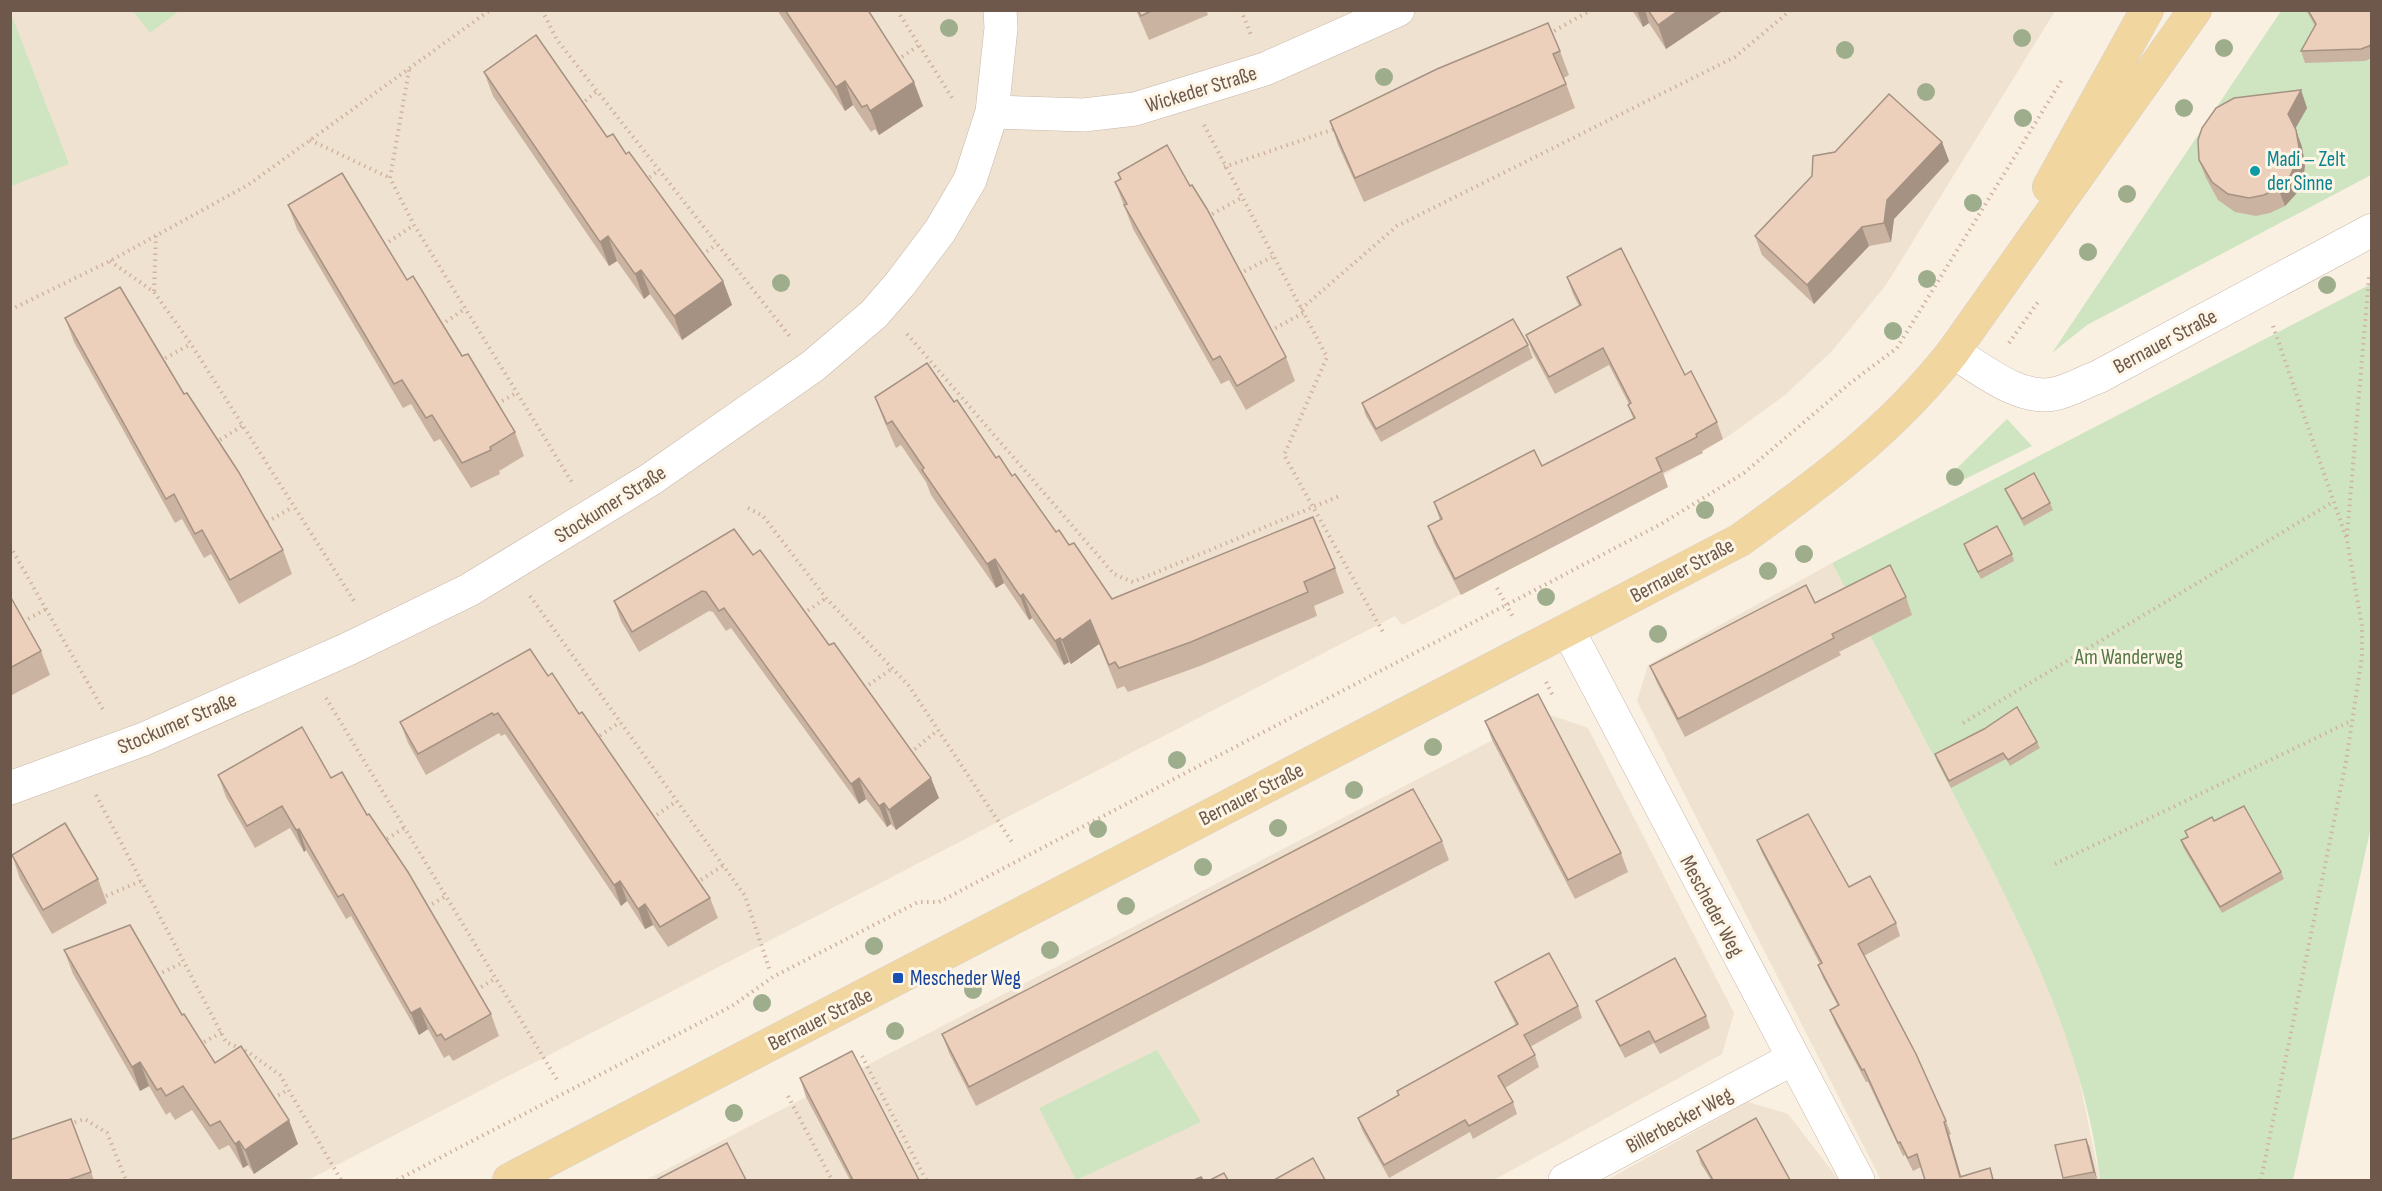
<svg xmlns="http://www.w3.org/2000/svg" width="2382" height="1191" font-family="'Sofia Sans Condensed',sans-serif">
  <rect width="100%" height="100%" fill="#f9f0e1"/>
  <g fill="#f0e2d0">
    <path d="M10,11H2055L1886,285L1832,351L1785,395L1730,435L1663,476L1668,487L1402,625L1395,616L308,1180H11Z"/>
    <path d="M1832,563L2008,899L2056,1006L2076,1064L2100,1180H1881L1637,701L1648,665Z"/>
    <path d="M1545,713L1588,728L1734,1013L1722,1054L1494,1180H646Z"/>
    <path d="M1748,1102L1788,1114L1839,1180H1607Z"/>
  </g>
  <g fill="#cfe5c1">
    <path d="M10,11L69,164L11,186H10Z"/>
    <path d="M133,11H179L150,33Z"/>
    <path d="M2281,11H2371V175L2087,325L2052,353Z"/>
    <path d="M2371,284V827L2293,1180H2100C2084,1045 2021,924 1959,805C1917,724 1874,644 1832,563Z"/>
    <path d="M2007,419L2032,446L1957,483L1949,485L1946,479Z"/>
    <path d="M1157,1050L1201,1122L1076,1180L1039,1108Z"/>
  </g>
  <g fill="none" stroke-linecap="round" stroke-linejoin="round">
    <g stroke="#c8b8aa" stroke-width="34">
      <g id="minor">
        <path d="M992,112L1084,115L1135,109L1265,69L1398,10"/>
        <path d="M1953,352C1982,369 2019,401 2054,394C2069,391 2084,382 2098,377L2372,230"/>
        <path d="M1568,630L1858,1180"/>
        <path d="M10,788L144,739L348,649L469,590L651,479L813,366L874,314L900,284L940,231L970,180L992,112L1001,28L1000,10"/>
        <path d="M1565,1180L1792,1059"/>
      </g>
    </g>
    <g stroke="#d6d0cd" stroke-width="34">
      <g id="major">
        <path d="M2049,187L2147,10"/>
        <path d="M509,1180L1740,540C1821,482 1891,431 1953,352L2195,10"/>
      </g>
    </g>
    <g stroke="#d0b39f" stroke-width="4" stroke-dasharray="1.5 4.5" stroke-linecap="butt">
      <path d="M542,10L557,40L791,338"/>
      <path d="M897,10L954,101"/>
      <path d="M1241,10L1251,35"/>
      <path d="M1549,34L1591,10"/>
      <path d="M897,60L920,45"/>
      <path d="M409,70L390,178L414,225L573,484"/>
      <path d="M581,105L597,91"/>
      <path d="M1204,125L1327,357L1284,455L1383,632"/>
      <path d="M310,140L390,178"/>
      <path d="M1224,167L1337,128"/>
      <path d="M645,181L659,170"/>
      <path d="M1207,217L1241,198"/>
      <path d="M384,245L414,225"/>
      <path d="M702,255L717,244"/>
      <path d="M110,261L154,292L191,344L356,604"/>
      <path d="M1239,274L1272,257"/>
      <path d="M154,291L156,236"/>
      <path d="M1301,309L1397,226L1735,57L1791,10"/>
      <path d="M10,310L110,261L248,185L490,10"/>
      <path d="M441,325L466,308"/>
      <path d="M1270,331L1303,313"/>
      <path d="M907,334L1114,574L1133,582L1342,495"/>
      <path d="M2009,343L2038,302"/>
      <path d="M160,361L191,344"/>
      <path d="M497,404L516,393"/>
      <path d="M215,443L242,426"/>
      <path d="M748,508L763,516L826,598L909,686L1014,845"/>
      <path d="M267,522L293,507"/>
      <path d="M2347,536L2369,277"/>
      <path d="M10,546L105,713"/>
      <path d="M1497,588L1513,617"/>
      <path d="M530,596L745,896L770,971"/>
      <path d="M803,614L826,598"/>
      <path d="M23,622L46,609"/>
      <path d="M1546,682L1554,698"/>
      <path d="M864,688L893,668"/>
      <path d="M326,698L559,1083"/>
      <path d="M1963,723L2333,502"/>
      <path d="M595,739L620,722"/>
      <path d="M910,753L938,730"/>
      <path d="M96,795L226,1042L248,1052L280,1075L341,1180"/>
      <path d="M652,818L677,801"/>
      <path d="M382,842L404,828"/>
      <path d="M2055,864L2351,721"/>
      <path d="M696,883L724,865"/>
      <path d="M106,896L141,881"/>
      <path d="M427,907L446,896"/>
      <path d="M157,975L184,962"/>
      <path d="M476,990L496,978"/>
      <path d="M199,1045L222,1032"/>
      <path d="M862,1056L926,1180"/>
      <path d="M788,1096L832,1180"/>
      <path d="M273,1098L288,1090"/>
      <path d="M69,1124L85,1119L107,1133L126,1180"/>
      <path d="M397,1180L732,1006L773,977L918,902H939L1661,524L1744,473L1849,384L1897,348L2063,78"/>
      <path d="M2261,1180L2346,762L2362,656V627L2347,540L2273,326"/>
    </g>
    <use href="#minor" stroke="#fff" stroke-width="33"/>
    <use href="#major" stroke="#f2d69f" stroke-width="33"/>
  </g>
  <g fill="#9eae8c">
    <circle cx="949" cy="28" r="9"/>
    <circle cx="2022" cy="38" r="9"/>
    <circle cx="2224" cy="48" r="9"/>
    <circle cx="1845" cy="50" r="9"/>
    <circle cx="1384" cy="77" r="9"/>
    <circle cx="1926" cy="92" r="9"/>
    <circle cx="2184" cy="108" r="9"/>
    <circle cx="2023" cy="118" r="9"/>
    <circle cx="2127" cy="194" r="9"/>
    <circle cx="1973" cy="203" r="9"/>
    <circle cx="2088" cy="252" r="9"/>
    <circle cx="1927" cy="279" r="9"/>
    <circle cx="781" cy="283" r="9"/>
    <circle cx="2327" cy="285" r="9"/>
    <circle cx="1893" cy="331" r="9"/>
    <circle cx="1955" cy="477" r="9"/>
    <circle cx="1705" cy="510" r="9"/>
    <circle cx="1804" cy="554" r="9"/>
    <circle cx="1768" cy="571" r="9"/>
    <circle cx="1546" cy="597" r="9"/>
    <circle cx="1658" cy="634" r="9"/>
    <circle cx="1433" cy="747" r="9"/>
    <circle cx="1177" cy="760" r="9"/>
    <circle cx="1354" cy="790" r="9"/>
    <circle cx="1278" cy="828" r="9"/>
    <circle cx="1098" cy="829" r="9"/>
    <circle cx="1203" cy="867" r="9"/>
    <circle cx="1126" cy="906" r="9"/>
    <circle cx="874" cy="946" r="9"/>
    <circle cx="1050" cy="950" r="9"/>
    <circle cx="973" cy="990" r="9"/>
    <circle cx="762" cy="1003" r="9"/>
    <circle cx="895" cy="1031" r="9"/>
    <circle cx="734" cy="1113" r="9"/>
  </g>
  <g fill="#cbb3a1">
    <path d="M777,10H868L923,106L879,135L875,129L871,132L853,105L845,111Z"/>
    <path d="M1136,10H1206L1208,15L1149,40Z"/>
    <path d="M1632,10H1724L1666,49L1649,23L1643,27Z"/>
    <path d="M2306,10H2372V58L2365,61L2305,63L2301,51L2315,26Z"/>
    <path d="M1560,51L1569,75L1564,78L1575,108L1364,202L1338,145L1330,121Z"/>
    <path d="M484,72L607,137L626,154L723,281L732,305L682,340L650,294L644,299L617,261L609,266L493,96Z"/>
    <path d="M2301,90L2307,108L2295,129L2302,147L2305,165L2303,181L2296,194L2285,206L2270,213L2256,216L2235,212L2218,200L2206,178L2199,160Z"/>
    <path d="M1942,142L1949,161L1894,219L1891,242L1869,246L1814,304L1762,255L1755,236Z"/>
    <path d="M1118,173L1286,357L1295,381L1246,410L1229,380L1221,384L1133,229L1115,182L1120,179Z"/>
    <path d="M288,205L407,280L515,432L524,456L499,471L500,474L471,488L440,439L434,442L411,404L403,408L297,229Z"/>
    <path d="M1567,277L1685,375L1717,422L1723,439L1702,451L1703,453L1663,473L1668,487L1461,595L1434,543L1428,526L1440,520L1434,502L1542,466L1633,418L1628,405L1629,404L1609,365L1555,394L1532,351L1526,335L1579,306L1573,294Z"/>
    <path d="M65,318L184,394L283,550L292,574L239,604L211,554L204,558L182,519L175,523L74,342Z"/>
    <path d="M1528,345L1533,358L1381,442L1366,416L1362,403Z"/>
    <path d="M875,397L954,402L996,458L1012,476L1056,532L1069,545L1112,599L1335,568L1344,593L1314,606L1317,616L1200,666L1128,692L1124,686L1117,689L1099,644L1071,664L1069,662L1064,665L1032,618L1029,620L1004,583L996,588L931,495L926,482L901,445L896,448L884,421Z"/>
    <path d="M2005,489L2050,503L2053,510L2024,526L2008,496Z"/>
    <path d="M1964,544L2012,554L2014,561L1981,579L1966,551Z"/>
    <path d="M753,555L939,798L896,830L891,824L887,827L866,799L859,804L731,628L726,631L713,612L709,611L639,652L621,621L614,601Z"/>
    <path d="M10,596L41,651L50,675L10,696Z"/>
    <path d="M1906,597L1912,615L1839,652L1841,655L1685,737L1657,683L1650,666L1815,603Z"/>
    <path d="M548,676L579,714L710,898L718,918L668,947L653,925L645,929L627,901L621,906L505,734L501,736L499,733L426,775L408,743L400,722Z"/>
    <path d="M1485,721L1621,853L1628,872L1575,899L1492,740Z"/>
    <path d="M2037,742L2040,748L2010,766L2006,759L1951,788L1937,761L1935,754Z"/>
    <path d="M218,775L331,778L367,815L491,1014L499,1036L453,1061L449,1055L444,1058L428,1029L419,1035L351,916L346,919L306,850L304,852L290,828L255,848L226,797Z"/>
    <path d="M2185,831L2281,872L2284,879L2222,913L2183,847L2181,840L2187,837Z"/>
    <path d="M1757,840L1849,887L1896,923L1900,936L1864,956L1946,1121L1951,1134L1949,1135L1961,1176L1990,1168L1994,1180H1925L1921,1167L1913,1171L1905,1155L1903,1156L1868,1082H1866L1835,1023L1830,1010L1838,1006L1823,978L1818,965L1820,964L1762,853Z"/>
    <path d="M1442,841L1449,860L976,1106L949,1053L942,1034Z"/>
    <path d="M12,855L98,879L107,903L52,934L20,879Z"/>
    <path d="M64,950L182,1015L215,1063L298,1144L254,1174L248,1165L243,1168L229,1145L219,1150L192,1110L175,1120L170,1112L166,1115L149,1086L140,1091L73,974Z"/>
    <path d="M1495,982L1578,1006L1582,1018L1530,1047L1535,1055L1539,1067L1505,1088L1513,1102L1517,1114L1473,1139L1470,1132L1389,1178L1362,1130L1358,1118L1398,1095L1397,1091L1516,1025L1500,994Z"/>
    <path d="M1596,1001L1706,1016L1710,1028L1660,1054L1654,1043L1625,1058L1601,1013Z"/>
    <path d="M800,1078L919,1180H850L806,1097Z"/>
    <path d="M71,1119L94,1180H10Z"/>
    <path d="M2055,1145L2089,1146L2097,1179L2088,1180H2064Z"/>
    <path d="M1697,1151L1790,1180H1711L1701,1164Z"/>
  </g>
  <g fill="#a59283">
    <path d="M1637,10H1645L1649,23L1643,27Z"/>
    <path d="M1679,10H1724L1666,49L1658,25Z"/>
    <path d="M2372,43V54L2369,46Z"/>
    <path d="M845,81L853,105L845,111L836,87Z"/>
    <path d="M914,82L923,106L879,135L870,111Z"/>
    <path d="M2301,90L2307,108L2294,131L2288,114Z"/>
    <path d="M2296,130L2302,147L2305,165L2303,181L2296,194L2285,206L2278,188Z"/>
    <path d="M1942,142L1949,161L1894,219L1891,242L1884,223L1887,200Z"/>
    <path d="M1862,227L1869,246L1814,304L1807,285Z"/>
    <path d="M608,236L617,261L609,266L600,242Z"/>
    <path d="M641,270L650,294L644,299L635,274Z"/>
    <path d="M723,281L732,305L682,340L674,316Z"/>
    <path d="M995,559L1004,583L996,588L987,564Z"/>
    <path d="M1023,594L1032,618L1029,620L1020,596Z"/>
    <path d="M1090,620L1099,644L1071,664L1062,640Z"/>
    <path d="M1060,638L1069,662L1064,665L1055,641Z"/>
    <path d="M859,778L866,799L859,804L851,784Z"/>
    <path d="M931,778L939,798L896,830L889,810Z"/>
    <path d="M884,803L891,824L887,827L879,806Z"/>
    <path d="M299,829L306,850L304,852L296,830Z"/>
    <path d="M620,881L627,901L621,906L614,885Z"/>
    <path d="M645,904L653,925L645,929L638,909Z"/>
    <path d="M420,1008L428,1029L419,1035L411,1013Z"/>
    <path d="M140,1062L149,1086L140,1091L132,1067Z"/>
    <path d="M289,1120L298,1144L254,1174L245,1150Z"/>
    <path d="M1944,1122L1949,1135L1962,1180H1961Z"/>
    <path d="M2086,1139L2089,1146L2097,1179L2094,1172Z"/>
    <path d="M239,1141L248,1165L243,1168L235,1144Z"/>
  </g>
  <g fill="#ecd0bb" stroke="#a59283" stroke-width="1.5">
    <path d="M785,10H868L914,82L870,111L867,105L862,107L845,81L836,87Z"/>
    <path d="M1138,10H1153L1141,16Z"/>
    <path d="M1648,10H1679L1658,25Z"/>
    <path d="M2308,10H2372V43L2369,46L2361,49L2301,51L2316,24Z"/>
    <path d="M1548,23L1560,51L1553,54L1566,84L1355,178L1330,121L1437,69Z"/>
    <path d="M536,35L607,137L613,134L626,154L629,152L723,281L674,316L641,270L635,274L608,236L600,242L484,72Z"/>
    <path d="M2301,90L2288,114L2296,130L2299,147L2296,163L2290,176L2278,188L2264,195L2249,198L2228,194L2212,182L2199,160L2198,140L2202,128L2216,108L2234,98Z"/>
    <path d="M1889,94L1942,142L1887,200L1884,223L1862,227L1807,285L1755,236L1812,176L1813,156L1835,152Z"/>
    <path d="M1167,145L1190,186L1192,185L1207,209L1286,357L1237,386L1220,356L1213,360L1124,205L1127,204L1115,182L1121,179L1118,173Z"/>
    <path d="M342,173L407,280L413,276L462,356L468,354L515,432L490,447L491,450L462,463L432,415L426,418L402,380L394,384L288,205Z"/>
    <path d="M1621,248L1685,375L1691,371L1717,422L1696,434L1697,437L1656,458L1662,471L1455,579L1428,526L1442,519L1434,502L1534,450L1542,466L1635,418L1628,405L1631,403L1603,348L1549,377L1526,335L1581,305L1567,277Z"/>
    <path d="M120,287L184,394L187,393L238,471L283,550L230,580L202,530L195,534L174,494L166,499L65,318Z"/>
    <path d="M1513,319L1528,345L1376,429L1362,403Z"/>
    <path d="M927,363L954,402L957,400L996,458L999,456L1012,476L1015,474L1056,532L1059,530L1069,545L1074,543L1112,599L1313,517L1335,568L1304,582L1308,592L1191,642L1119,668L1115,662L1109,665L1090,620L1062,640L1060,638L1055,641L1023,594L1020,596L995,559L987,564L922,470L924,468L892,421L887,424L875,397Z"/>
    <path d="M2034,473L2050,503L2022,519L2005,489Z"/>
    <path d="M1997,526L2012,554L1978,572L1964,544Z"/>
    <path d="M734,529L753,555L760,550L829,645L834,643L931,778L889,810L884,803L879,806L859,778L851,784L724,608L719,611L706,592L702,591L632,632L614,601Z"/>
    <path d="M1890,565L1906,597L1832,634L1834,638L1678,719L1650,666L1806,585L1815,603Z"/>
    <path d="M10,596L41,651L10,668Z"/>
    <path d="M530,649L548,676L552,673L579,714L582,712L710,898L660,927L645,904L638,909L620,881L614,885L498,713L494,715L492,713L418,754L400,722Z"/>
    <path d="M1538,694L1621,853L1568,880L1485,721Z"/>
    <path d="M2017,707L2037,742L2008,760L2003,753L1949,781L1935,754L1984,729Z"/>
    <path d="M302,727L331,778L342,772L367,815L369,814L408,872L491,1014L445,1040L441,1034L437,1036L420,1008L411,1013L343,894L338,897L299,829L296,830L282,806L247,826L218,775Z"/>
    <path d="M1413,789L1442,841L969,1087L942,1034Z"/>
    <path d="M2244,806L2281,872L2220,907L2181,840L2188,837L2185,831L2212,817L2214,821Z"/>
    <path d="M1808,814L1849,887L1870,876L1896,923L1858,944L1916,1054L1946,1121L1944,1122L1960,1177L1990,1168L1993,1180H1925L1917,1154L1908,1158L1900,1142L1898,1143L1864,1069L1862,1070L1830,1010L1839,1005L1818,965L1822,963L1757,840Z"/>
    <path d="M65,823L98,879L43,910L12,855Z"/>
    <path d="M130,925L182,1015L184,1014L215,1063L241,1046L289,1120L245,1150L239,1141L235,1144L220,1121L210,1126L183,1086L166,1096L161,1088L157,1090L140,1062L132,1067L64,950Z"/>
    <path d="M1549,953L1578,1006L1524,1035L1535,1055L1498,1076L1513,1102L1469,1126L1465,1120L1384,1165L1358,1118L1399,1095L1397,1091L1518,1024L1495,982Z"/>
    <path d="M1675,958L1706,1016L1655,1042L1649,1031L1620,1046L1596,1001Z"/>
    <path d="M852,1051L919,1180H853L800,1078Z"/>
    <path d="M1756,1118L1790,1180H1713L1697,1151Z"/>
    <path d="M71,1119L91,1172L68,1180H10V1140Z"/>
    <path d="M2086,1139L2094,1172L2063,1178L2055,1145Z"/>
    <path d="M727,1143L746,1180H656Z"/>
    <path d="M1313,1158L1325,1180H1274Z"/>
    <path d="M1224,1173L1228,1180H1210Z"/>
    <path d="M1201,1177L1203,1180H1194Z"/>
  </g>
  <circle fill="#0f9aa8" stroke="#fdf5e6" stroke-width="2" cx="2255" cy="171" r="6"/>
  <rect fill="#1a4fb4" stroke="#fdf5e6" stroke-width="2" x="892" y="972" width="12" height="12" rx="3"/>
  <g text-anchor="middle" stroke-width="6" stroke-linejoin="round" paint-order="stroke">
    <g font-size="21" fill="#6d584b" stroke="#fdf5e6">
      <text transform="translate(1201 89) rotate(-17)" y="7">Wickeder Straße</text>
      <text transform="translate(2165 341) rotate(-28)" y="7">Bernauer Straße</text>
      <text transform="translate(610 504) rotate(-32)" y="7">Stockumer Straße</text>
      <text transform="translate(1682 570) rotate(-28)" y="7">Bernauer Straße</text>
      <text transform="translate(177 723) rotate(-23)" y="7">Stockumer Straße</text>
      <text transform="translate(1251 794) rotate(-27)" y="7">Bernauer Straße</text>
      <text transform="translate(1712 906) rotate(62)" y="7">Mescheder Weg</text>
      <text transform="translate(820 1019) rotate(-27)" y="7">Bernauer Straße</text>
      <text transform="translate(1679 1120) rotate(-28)" y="7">Billerbecker Weg</text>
    </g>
    <g font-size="21" fill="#0d838f" stroke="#fdf5e6" text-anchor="start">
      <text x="2267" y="166">Madi – Zelt<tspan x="2267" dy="24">der Sinne</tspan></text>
    </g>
    <g font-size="21" fill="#547847" stroke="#fdf5e6">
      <text x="2129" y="664">Am Wanderweg</text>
    </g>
    <g font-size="21" fill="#164399" stroke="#fdf5e6" text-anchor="start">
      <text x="910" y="985">Mescheder Weg</text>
    </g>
  </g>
  <rect width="2382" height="1191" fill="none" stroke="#6d584b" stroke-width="24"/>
</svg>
